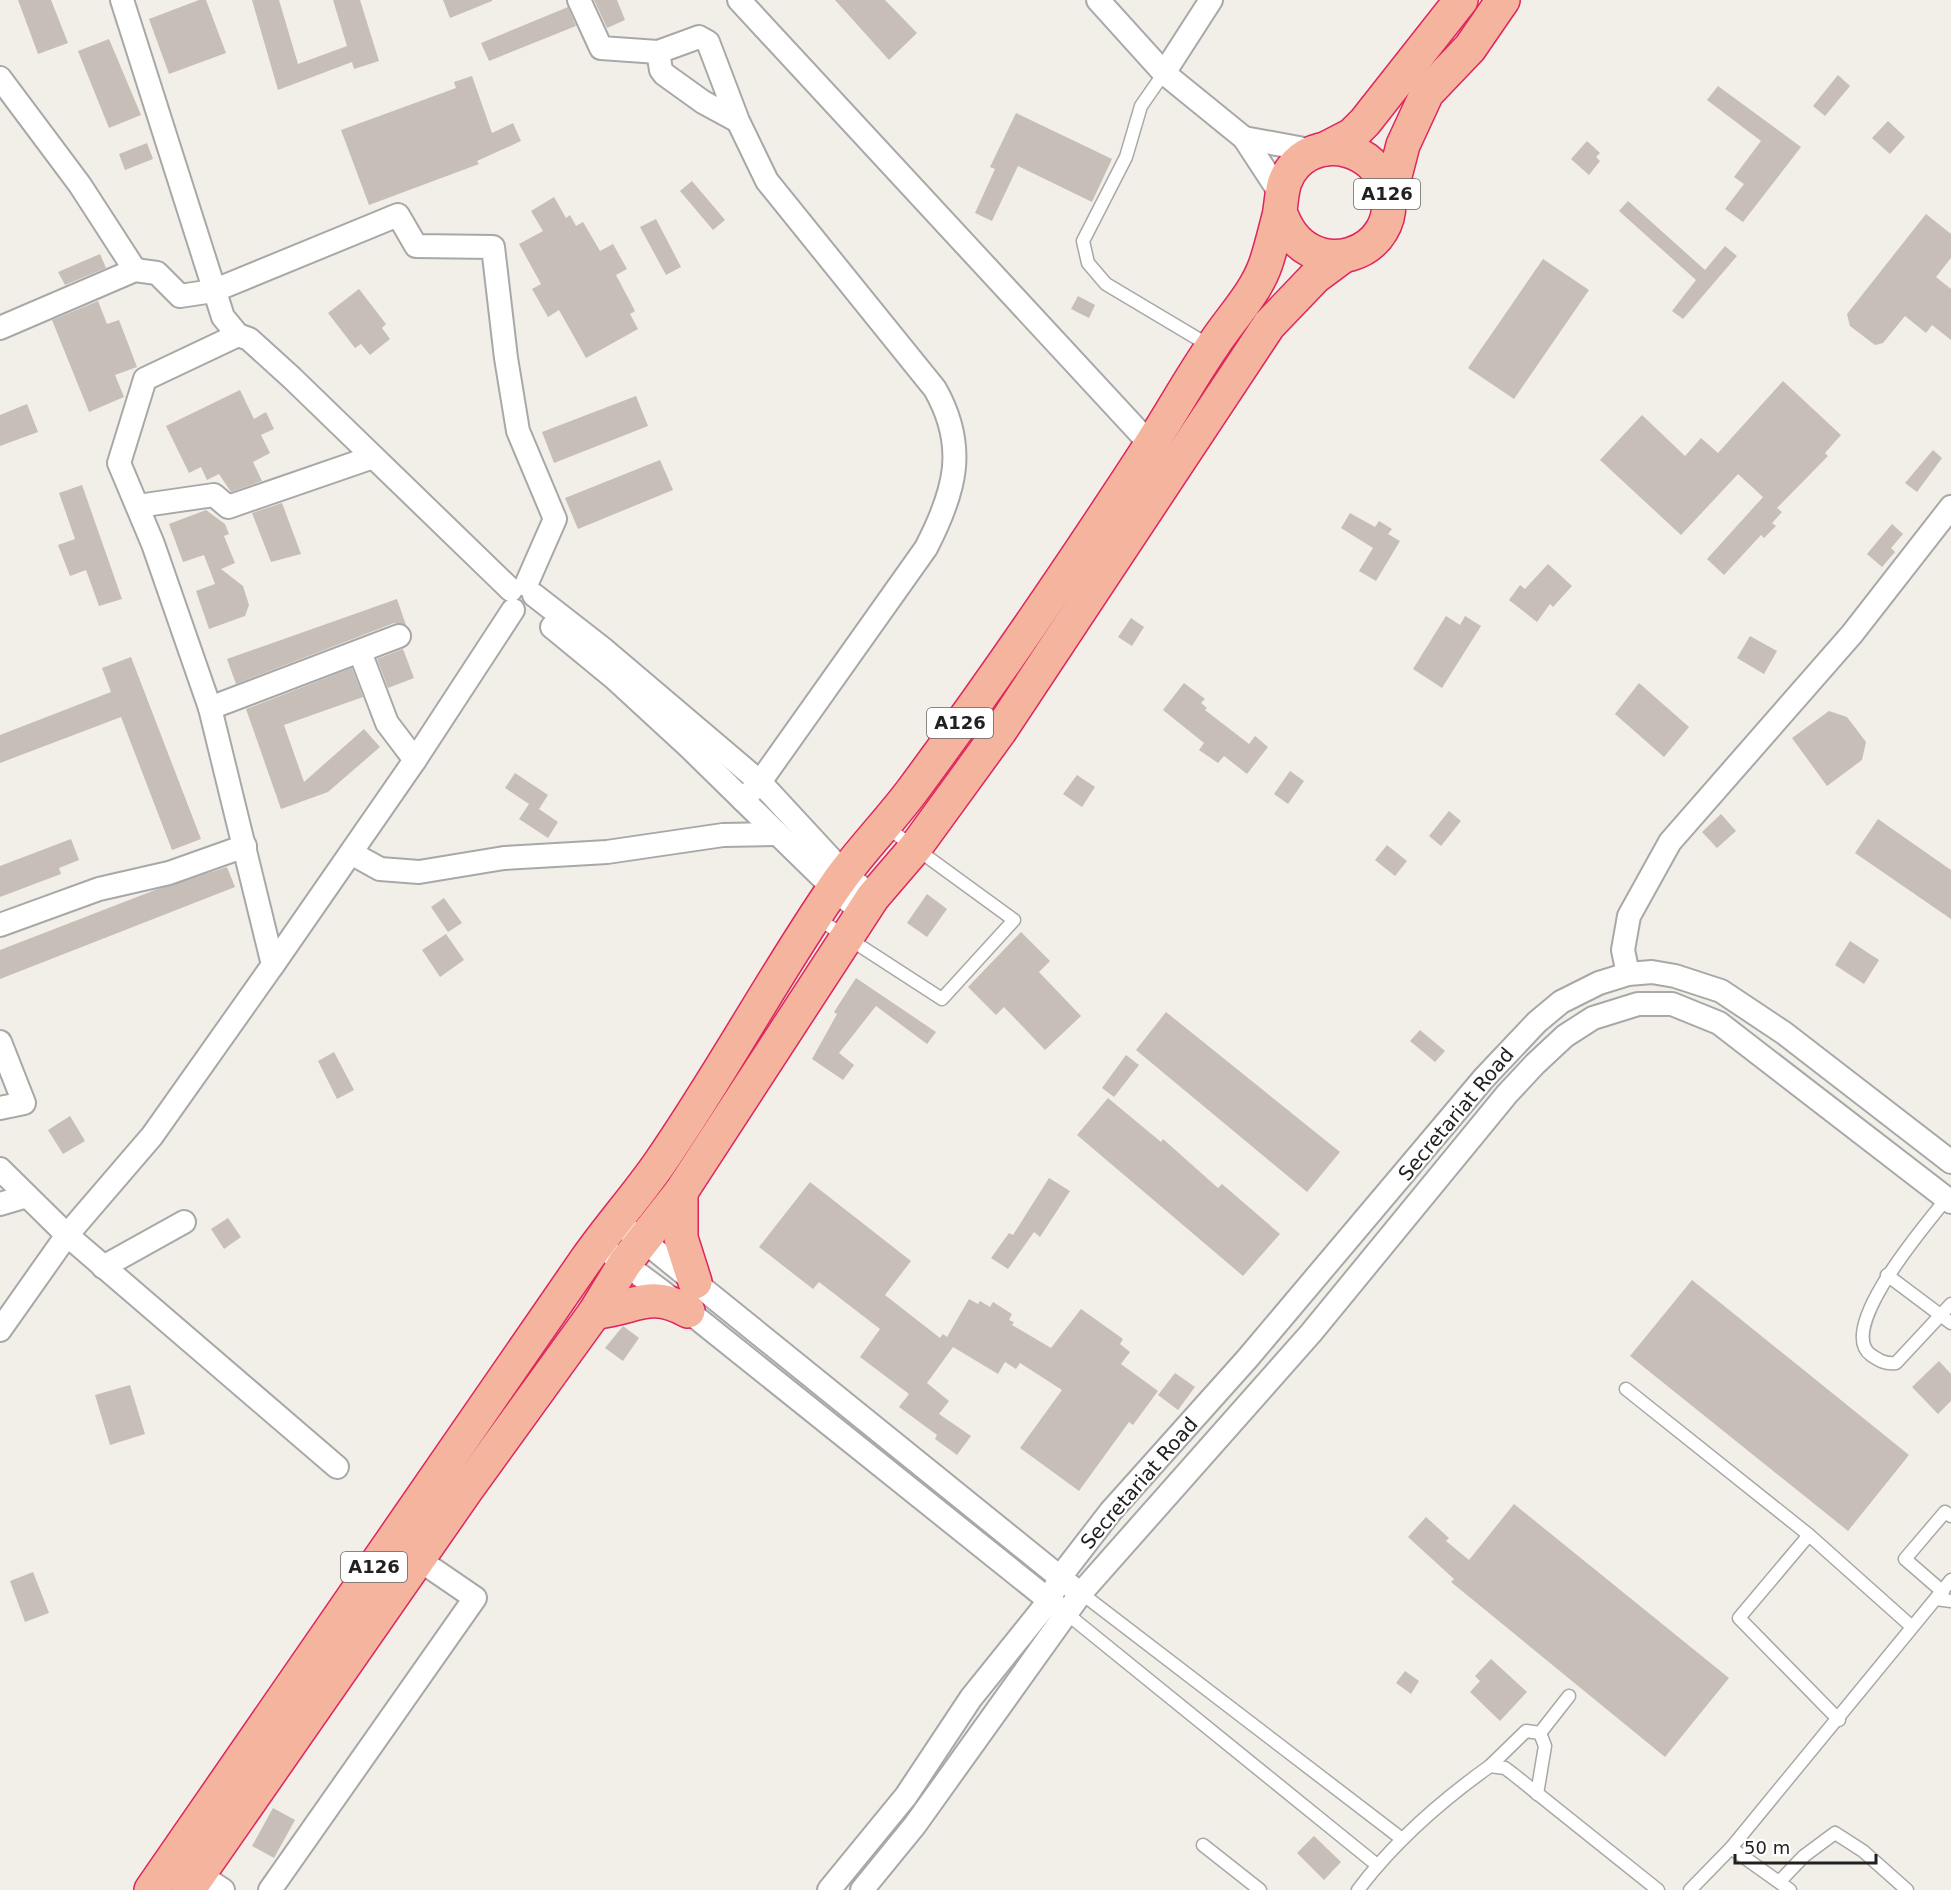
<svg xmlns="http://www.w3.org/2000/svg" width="1951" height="1890" font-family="'DejaVu Sans',sans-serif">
  <rect width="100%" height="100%" fill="#f2efe8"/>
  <g fill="#c7beb7">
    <path d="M18,0H51L68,43L38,54Z"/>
    <path d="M199,0H206L226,53L169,74L149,19Z"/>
    <path d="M252,0H279L298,64L347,46L333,0H360L379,61L354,69L352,62L278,90Z"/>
    <path d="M443,0H492V1L450,18Z"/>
    <path d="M594,0H617L625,20L607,28Z"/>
    <path d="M835,0H885L917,33L889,60Z"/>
    <path d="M568,7L576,26L489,61L481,43Z"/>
    <path d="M109,39L141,115L109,128L78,51Z"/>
    <path d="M1838,75L1850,86L1825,116L1813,106Z"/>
    <path d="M472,76L492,133L513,123L521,141L477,161L479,164L369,205L341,130L456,88L454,82Z"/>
    <path d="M1718,86L1801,147L1743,222L1725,209L1744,184L1734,177L1761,141L1707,100Z"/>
    <path d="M1016,113L1112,159L1092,202L1018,166L992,221L975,213L995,169L990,167Z"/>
    <path d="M1888,121L1905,137L1890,154L1872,138Z"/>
    <path d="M1587,141L1600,153L1596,157L1600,161L1589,175L1571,159Z"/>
    <path d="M147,143L153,159L125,170L119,154Z"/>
    <path d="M692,181L725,220L713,230L680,191Z"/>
    <path d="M554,197L566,218L570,215L576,226L583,222L600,251L613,244L627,269L616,275L635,311L630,314L638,329L586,358L559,310L548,317L532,289L541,284L519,244L543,231L531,211Z"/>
    <path d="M1628,201L1705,270L1725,246L1737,256L1683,319L1672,311L1696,280L1619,211Z"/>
    <path d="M1926,214L1951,234V258L1936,277L1951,289V340L1932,325L1926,333L1905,316L1883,343L1875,345L1850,326L1847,314Z"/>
    <path d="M656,219L681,267L666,275L640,227Z"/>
    <path d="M100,254L106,268L65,285L58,272Z"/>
    <path d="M1543,259L1589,290L1514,399L1468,368Z"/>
    <path d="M359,289L386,324L382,328L390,339L370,355L361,344L355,348L328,313Z"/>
    <path d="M1078,296L1095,305L1089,318L1071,309Z"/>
    <path d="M98,301L107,324L119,320L137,367L115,375L124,397L89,412L52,320Z"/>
    <path d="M1783,381L1841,435L1825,453L1828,456L1777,508L1782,512L1772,523L1776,526L1764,538L1761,535L1724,575L1707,559L1763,497L1738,474L1681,535L1600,460L1642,415L1685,456L1701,438L1718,453Z"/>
    <path d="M240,390L254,419L266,412L274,429L261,435L270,453L253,462L262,481L231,492L219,474L207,480L201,467L189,473L166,426Z"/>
    <path d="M636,396L648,426L554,463L542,432Z"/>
    <path d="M27,404L38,432L0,446V415Z"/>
    <path d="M1933,450L1942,458L1917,492L1905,483Z"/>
    <path d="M660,460L673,490L578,529L565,498Z"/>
    <path d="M82,485L122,599L99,606L86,570L70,576L58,545L75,539L59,493Z"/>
    <path d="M282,503L301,554L271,562L252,513Z"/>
    <path d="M206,510L225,524L229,534L224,536L235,563L221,569L243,586L249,605L245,616L209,629L196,591L215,584L204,555L183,562L169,524Z"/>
    <path d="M1350,513L1375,527L1379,521L1392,529L1388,534L1400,541L1376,581L1359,571L1373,548L1341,528Z"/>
    <path d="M1892,524L1903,534L1891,548L1895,552L1882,567L1867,554Z"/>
    <path d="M1548,564L1572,586L1553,607L1550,604L1537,622L1509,600L1520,585L1525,589Z"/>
    <path d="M397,599L406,625L394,623L236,684L227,659Z"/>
    <path d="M1446,616L1460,625L1465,616L1481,626L1442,688L1413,669Z"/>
    <path d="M1131,618L1144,627L1132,646L1118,637Z"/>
    <path d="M1750,636L1777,651L1764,674L1737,658Z"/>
    <path d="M403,649L414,678L388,688L377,659Z"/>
    <path d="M131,657L201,839L172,850L121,717L0,763V735L111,692L102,668Z"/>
    <path d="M352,668L363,697L284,725L304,782L364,729L380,747L328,792L281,809L246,709Z"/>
    <path d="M1184,683L1205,699L1201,703L1207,708L1205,710L1249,744L1255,736L1268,747L1247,774L1224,756L1218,763L1199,750L1204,743L1163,710Z"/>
    <path d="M1639,683L1689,727L1664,757L1615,714Z"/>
    <path d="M1829,711L1847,717L1866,742L1862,760L1827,786L1792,738Z"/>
    <path d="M1290,771L1304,781L1288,804L1274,794Z"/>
    <path d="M515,773L548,795L539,809L558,822L548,838L519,819L529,804L505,788Z"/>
    <path d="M1077,775L1095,787L1082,807L1063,794Z"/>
    <path d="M1449,811L1461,821L1441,846L1429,836Z"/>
    <path d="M1721,814L1736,831L1717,848L1702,832Z"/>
    <path d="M1878,819L1951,870V919L1855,853Z"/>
    <path d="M71,839L79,860L59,868L61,874L0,897V866Z"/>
    <path d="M1387,845L1407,861L1395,876L1375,860Z"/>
    <path d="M227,867L235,887L0,979V950L155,890Z"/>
    <path d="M927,894L947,909L927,937L907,923Z"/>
    <path d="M444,898L462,923L448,932L431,907Z"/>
    <path d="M1021,932L1050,961L1039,972L1081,1016L1045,1050L1004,1007L996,1015L968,987Z"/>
    <path d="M446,934L464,960L440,977L422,950Z"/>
    <path d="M1850,941L1879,960L1864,984L1835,965Z"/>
    <path d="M856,978L936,1032L927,1044L876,1006L839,1053L854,1065L843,1080L812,1059L837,1014L834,1012Z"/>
    <path d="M1166,1012L1340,1152L1307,1192L1136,1050Z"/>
    <path d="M1420,1030L1445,1051L1435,1062L1410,1041Z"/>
    <path d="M334,1052L354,1090L337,1099L318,1061Z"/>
    <path d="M1126,1055L1139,1065L1114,1097L1102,1088Z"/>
    <path d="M1108,1098L1161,1142L1163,1139L1218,1188L1222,1184L1280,1234L1243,1276L1077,1135Z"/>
    <path d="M70,1116L85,1141L63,1154L48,1130Z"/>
    <path d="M1049,1178L1070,1191L1040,1237L1034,1232L1008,1269L991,1258L1009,1233L1013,1235Z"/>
    <path d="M810,1182L911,1261L885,1295L940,1338L943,1334L947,1337L969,1299L978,1304L980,1301L990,1307L993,1302L1012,1314L1009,1320L1014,1322L1012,1325L1051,1348L1081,1309L1123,1339L1120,1344L1130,1352L1121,1364L1158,1391L1133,1425L1129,1422L1079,1491L1020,1448L1062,1390L1020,1363L1016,1369L1005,1362L998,1374L953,1347L927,1383L949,1401L939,1414L971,1436L957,1455L935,1439L937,1435L899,1407L909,1394L860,1357L880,1329L819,1282L813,1289L759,1247Z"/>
    <path d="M228,1218L241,1237L224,1249L211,1229Z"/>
    <path d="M1692,1280L1909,1455L1848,1531L1630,1356Z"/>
    <path d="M623,1326L639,1338L623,1361L605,1348Z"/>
    <path d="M1939,1361L1951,1374V1401L1938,1414L1912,1387Z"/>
    <path d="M1175,1373L1195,1387L1178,1410L1158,1395Z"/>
    <path d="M130,1385L145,1434L110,1445L95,1395Z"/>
    <path d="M1514,1504L1729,1678L1665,1757L1451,1582L1454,1579L1408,1537L1426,1517L1449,1538L1446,1541L1469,1560Z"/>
    <path d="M33,1572L49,1613L25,1622L10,1581Z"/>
    <path d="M1491,1659L1527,1692L1500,1721L1470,1692L1480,1681L1475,1676Z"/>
    <path d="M1405,1671L1419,1681L1411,1694L1396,1683Z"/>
    <path d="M273,1808L295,1820L274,1858L252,1846Z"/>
    <path d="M1314,1836L1341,1862L1324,1880L1297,1853Z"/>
  </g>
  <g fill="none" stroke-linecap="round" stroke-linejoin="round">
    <g stroke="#a8a8a8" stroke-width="15">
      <g id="service">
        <path d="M1164,73L1141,106L1126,157L1083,241L1088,263L1106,284L1210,346"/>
        <path d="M817,918L942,999L1014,920L885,826"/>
        <path d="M1947,1198C1928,1222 1835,1329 1871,1355C1880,1361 1885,1364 1896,1363L1951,1304"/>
        <path d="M1887,1275L1951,1323"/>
        <path d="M1626,1389L1809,1535L1911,1626"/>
        <path d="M1809,1535L1739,1618L1839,1720"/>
        <path d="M1943,1592L1905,1559L1945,1512L1951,1516"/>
        <path d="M1081,1593L1402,1839"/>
        <path d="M1936,1599L1951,1601"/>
        <path d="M1066,1613L1377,1865"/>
        <path d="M1540,1733L1569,1696"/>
        <path d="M1490,1766L1526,1731L1540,1733L1545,1746L1537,1794"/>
        <path d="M1203,1845L1260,1890"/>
        <path d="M1731,1848L1790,1890"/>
        <path d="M1780,1881L1804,1856L1835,1833L1863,1851L1907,1890"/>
        <path d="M1358,1890C1394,1842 1441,1801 1490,1766L1505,1768L1513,1774L1658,1890"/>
        <path d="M1690,1890L1731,1848L1951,1580"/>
      </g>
    </g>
    <g stroke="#a8a8a8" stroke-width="26">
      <g id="minor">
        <path d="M122,0L223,317L238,335L249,339L292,378L511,590"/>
        <path d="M579,0L601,48L658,52"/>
        <path d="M739,0L1151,445"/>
        <path d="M1098,0L1164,73L1244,138L1280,193"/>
        <path d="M1164,73L1211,0"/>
        <path d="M0,78L80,185L135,270"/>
        <path d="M738,121L703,102L664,74L661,70L658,52L699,37L708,42L738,121L767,181L935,389C968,447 955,492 926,548L760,782L743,800"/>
        <path d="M1244,138L1315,151"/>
        <path d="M0,328L135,270L157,273L180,296L213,291L398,215L416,246L493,247L506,358L518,431L555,519L526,585"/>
        <path d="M138,506L214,495L228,507L373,457"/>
        <path d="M534,595L602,648L760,782L845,874L873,897"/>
        <path d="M552,627L614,678L690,748L834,889L862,912"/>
        <path d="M360,652L387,723L415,760"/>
        <path d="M210,708L399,636"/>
        <path d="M351,853L380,869L419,872L504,858L607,852L723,835L777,834"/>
        <path d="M0,925L99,889L169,873L245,846"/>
        <path d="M273,965L415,760L513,610"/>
        <path d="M1628,974L1623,950L1629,916L1670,842L1852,634L1951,507"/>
        <path d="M0,1042L24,1103L0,1108"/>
        <path d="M0,1169L67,1235L337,1467"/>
        <path d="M0,1204L27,1196"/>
        <path d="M614,1221L644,1241L1072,1587"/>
        <path d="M613,1255L688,1311L1060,1609"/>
        <path d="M103,1267L184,1222"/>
        <path d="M0,1330L67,1235L152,1136L273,965L210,708L153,544L119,463L145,379L238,335"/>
        <path d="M199,1874L223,1890"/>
        <path d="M270,1890L475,1598L418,1559"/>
        <path d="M829,1890L906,1796L971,1698L1049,1601L1060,1577L1111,1511L1247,1359L1484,1078L1537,1022L1561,1002L1599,983L1628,974L1652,972L1675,976L1721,991L1784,1033L1951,1162"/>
        <path d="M862,1890L915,1825L1081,1593L1311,1333L1507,1094L1535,1064L1565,1036L1593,1018L1638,1004H1672L1719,1023L1951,1202"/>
      </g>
    </g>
    <g stroke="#e0245e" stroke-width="36">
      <g id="trunk">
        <path d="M1325,149L1352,135L1365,122L1461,0"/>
        <path d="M1388,203L1403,145L1427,93L1470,48L1503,0"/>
        <path d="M681,1192V1238L695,1282"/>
        <path d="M595,1312C635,1309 648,1289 688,1311"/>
        <path d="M151,1890L586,1260C609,1227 636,1197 659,1164C722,1073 774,975 836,885C859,852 888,823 912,791C995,679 1074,563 1150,446C1172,412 1191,377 1214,344C1231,318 1256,293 1266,263C1271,248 1275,231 1279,216C1283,196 1280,181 1296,164C1324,135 1375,149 1386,188C1406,254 1306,291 1280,211"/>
        <path d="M188,1890L467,1489L595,1312L625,1263L681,1192L873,897L915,848L1000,731L1269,325L1315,277L1342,257"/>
      </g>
    </g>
    <use href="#service" stroke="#fff" stroke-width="12"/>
    <use href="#minor" stroke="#fff" stroke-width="22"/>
    <use href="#trunk" stroke="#f4b49e" stroke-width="33"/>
  </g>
  <g text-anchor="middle" stroke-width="4.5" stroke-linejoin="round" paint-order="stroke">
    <g fill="#fff" stroke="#646464" stroke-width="1.5">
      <rect x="1354" y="179" width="66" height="30" rx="4.5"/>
      <rect x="927" y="708" width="66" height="30" rx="4.5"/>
      <rect x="341" y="1552" width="66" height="30" rx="4.5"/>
    </g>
    <g font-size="18" font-weight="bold" fill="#212121">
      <text x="1387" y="200">A126</text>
      <text x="960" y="729">A126</text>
      <text x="374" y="1573">A126</text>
    </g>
    <g font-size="20" fill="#212121" stroke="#fff">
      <text transform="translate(1456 1114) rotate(-50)" y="7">Secretariat Road</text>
      <text transform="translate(1139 1483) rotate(-49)" y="7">Secretariat Road</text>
    </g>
  </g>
  <path d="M1735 1854v9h141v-9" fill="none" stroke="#212121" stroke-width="3"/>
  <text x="1744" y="1854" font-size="18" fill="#212121" stroke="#ffffff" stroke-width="4.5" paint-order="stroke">50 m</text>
</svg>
